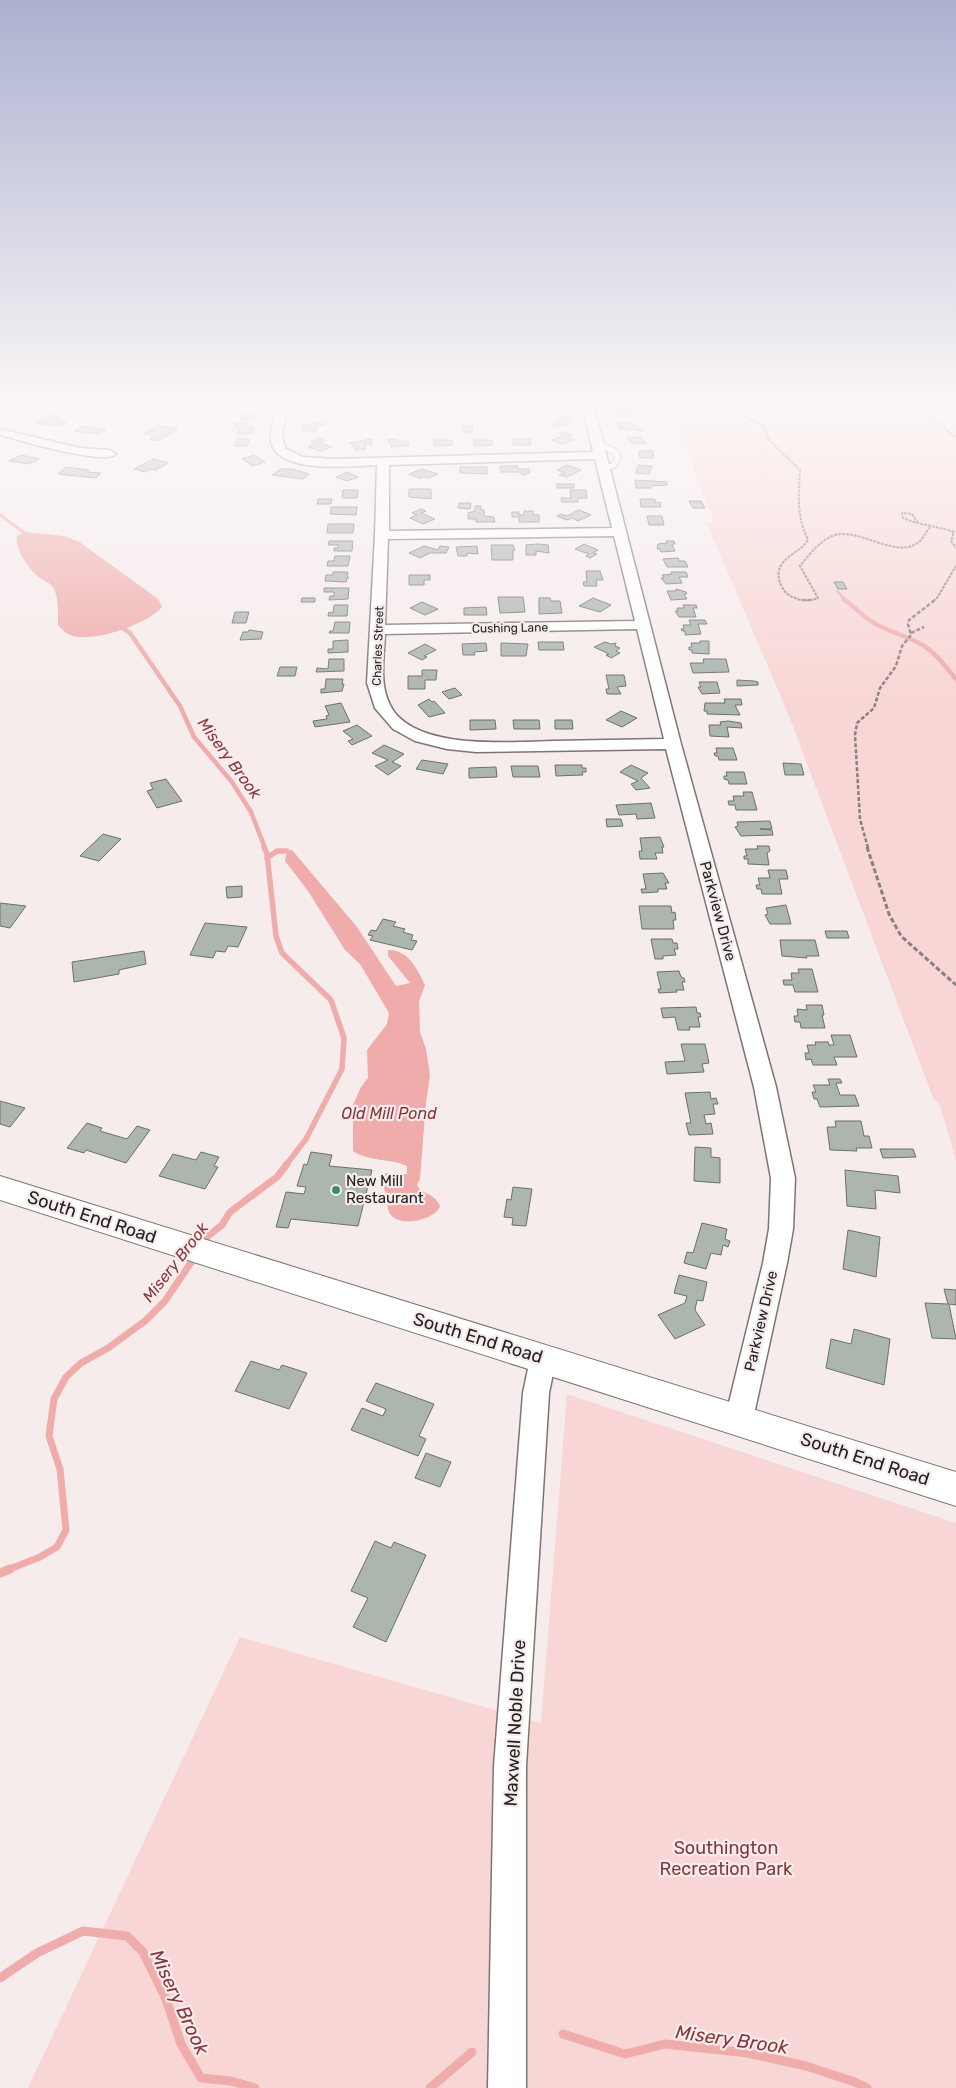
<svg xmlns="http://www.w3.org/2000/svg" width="956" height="2088" font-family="Rubik,sans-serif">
  <rect width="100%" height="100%" fill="#f6ecec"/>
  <g fill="#f8d6d5">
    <path d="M670,407H956V1161L940,1105L933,1098L789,716L707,524L714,521Z"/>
    <path d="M567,1394L956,1523V2088H28L240,1637L541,1723Z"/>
  </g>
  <g fill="#efacab">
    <path d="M25,532L64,536L78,541L150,593L159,600L162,607C148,624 91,644 70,635C65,633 62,629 58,625C58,613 59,600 54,589C51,583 44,581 39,577C28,568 15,550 17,536Z"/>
    <path d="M292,850L357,927L396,986L410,983L388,956V950C408,949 418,970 425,985L419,1001L420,1032L426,1049L430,1075L426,1103L420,1179L417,1185C421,1195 434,1192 440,1206C436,1220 399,1228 390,1214C387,1209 388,1204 387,1199C385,1188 381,1184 385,1173L407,1174V1166C390,1158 369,1162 353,1151V1105L361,1087L368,1078L367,1050L387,1024L389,1013L360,964L345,950L308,891L285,861L287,851Z"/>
  </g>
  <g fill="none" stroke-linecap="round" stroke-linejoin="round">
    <g stroke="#efacab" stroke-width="3">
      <path d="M0,515L30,537"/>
      <path d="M837,591L846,601"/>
    </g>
    <g stroke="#efacab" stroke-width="4.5">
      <path d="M844,600C853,605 859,613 868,619C883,630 901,634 917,642C934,650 944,665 956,679"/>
      <path d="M118,625L130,633L180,706L194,737L232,782L251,812L265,848"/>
    </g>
    <g stroke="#efacab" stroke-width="5.5">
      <path d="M264,847L267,854L276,936L282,953L331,1000L344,1038L342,1069L306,1139L286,1165"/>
      <path d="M267,858L277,851H287"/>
    </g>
    <g stroke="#efacab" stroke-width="7">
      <path d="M202,1245L208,1236L222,1225L230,1212L277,1177L287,1164"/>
      <path d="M7,1570L40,1557L57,1547L66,1530L60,1469L49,1436L54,1399L66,1377L81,1363L108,1348L145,1321L165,1301L196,1255"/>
    </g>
    <g stroke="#efacab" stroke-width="9">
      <path d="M0,1573L10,1569"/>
      <path d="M0,1978L37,1953L83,1931L127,1936L143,1952L166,1999L181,2044L201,2078L231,2081L255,2088"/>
      <path d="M563,2034L625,2054L665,2044L748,2053L806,2066L855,2082L867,2088"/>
      <path d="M430,2088L472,2052"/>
    </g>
  </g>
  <g fill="#adb5af" stroke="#6a716c">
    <path d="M10,407H34L24,412L7,408Z"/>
    <path d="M310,407H335L315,412L305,409Z"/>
    <path d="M614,409H627V411H633L634,414L615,415Z"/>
    <path d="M238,413H248L256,414L254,420H242L243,416H237Z"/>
    <path d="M53,414L60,416L56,418L59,419L57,420L67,422L59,426L35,423Z"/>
    <path d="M556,418H570L571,424L553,427V424H557Z"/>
    <path d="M312,422H325L324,425H317L316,431H302L303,425H312Z"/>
    <path d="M632,422L633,426L636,425L637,428H643L644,431L620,429L617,423Z"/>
    <path d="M236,423H248L247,427H254L251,434H237L240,427H235Z"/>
    <path d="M158,425L178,429L158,441L149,439L154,436L144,434Z"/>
    <path d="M472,425L473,432H463V426Z"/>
    <path d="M84,426L106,430L99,434L74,431Z"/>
    <path d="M564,432L572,435L567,437L574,440L562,444L552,440L563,436L559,434Z"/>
    <path d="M640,437L646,443L634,444L627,438Z"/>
    <path d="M319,438L324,440L319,442L332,447L321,451L308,447L315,444L311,442Z"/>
    <path d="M237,439H249L247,446H235Z"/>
    <path d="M371,439L372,444H365L366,449L355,450L353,444L350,443Z"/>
    <path d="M397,439V441H407L409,446L391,447L388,440Z"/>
    <path d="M512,439H530L531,445H513Z"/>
    <path d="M434,440H452V445L434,446Z"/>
    <path d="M474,440H492V445L474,446Z"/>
    <path d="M639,451H653L654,458H640Z"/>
    <path d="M21,455L39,459L29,464L9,461Z"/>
    <path d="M254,455L265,462L253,466L242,459Z"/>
    <path d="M153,459L168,463L156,470L152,469L145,472L134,469Z"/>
    <path d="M567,465L581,470L567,477L559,475L564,472L557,470Z"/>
    <path d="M638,465L652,466L649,474L636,473Z"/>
    <path d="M500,466H518V469H529L530,473L523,475L519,472H501Z"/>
    <path d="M66,467L89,470L87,472L101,473L96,478L58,474Z"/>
    <path d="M460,467H487V474L460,473Z"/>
    <path d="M281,469H292L309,474L303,479L272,475Z"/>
    <path d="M422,469L429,471L438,474L429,478L425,477L420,478L409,474Z"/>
    <path d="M347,472L358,477L347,481L336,477Z"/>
    <path d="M635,480L667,482V485L651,486V488H636Z"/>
    <rect x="557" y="484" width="17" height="4"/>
    <path d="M409,489H431V499L409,497Z"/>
    <path d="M343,490H358L357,498H342Z"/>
    <path d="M570,490H586L587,498H578V502H562L561,498H571Z"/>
    <path d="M318,499H332L331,504H317Z"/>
    <path d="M640,499H655V503L660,502L661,507H641Z"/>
    <path d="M689,501H701L705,508H693Z"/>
    <path d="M459,503H471L470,509L458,508Z"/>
    <path d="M475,506H481V510H484V516L494,517L495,522H476V519H468V513L475,511Z"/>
    <path d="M331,507H357L356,515L330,514Z"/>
    <path d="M421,509L426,511L421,513L435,519L423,524L410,518L417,515L412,513Z"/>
    <path d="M579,510L591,515L578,521L572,518L567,520L557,516L561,514L567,516Z"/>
    <path d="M524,511H533V515H539V522H519V517H512V512H519V515H524Z"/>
    <path d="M647,516H662L664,525H649Z"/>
    <path d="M328,524H354L353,533H327Z"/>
    <path d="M329,541H353L352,551H334V548H338V545H328Z"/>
    <path d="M666,541H674L675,544H672L675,551L661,552L660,549H657L658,544L667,543Z"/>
    <path d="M538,544L548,545L549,553L536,551V555H526V545Z"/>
    <path d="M584,544L598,550L593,553L597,554L590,558L586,556L589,554L575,549Z"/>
    <path d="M491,545H513L515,550H513V560H492Z"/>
    <path d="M424,546L438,550L440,546L449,547L446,553H430L420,558L409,553Z"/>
    <path d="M477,546L478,554L467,553V556H458L456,547Z"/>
    <path d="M335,556H350L348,566H327L328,561H334Z"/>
    <path d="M678,558L679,561H685L688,567H667L663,559Z"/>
    <path d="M586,571H600L603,580H596L597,586H584L583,582H587Z"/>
    <path d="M333,572H348L347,576L349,578H347L346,582L325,581L326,575H333Z"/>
    <path d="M671,572H686L688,577H679L682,583L666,584L661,578H664L662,575L672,574Z"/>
    <path d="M409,575H430V580H424V585H409Z"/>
    <path d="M834,582H843L847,589H838Z"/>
    <path d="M324,588H349L348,599L329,600L330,596H334V592H324Z"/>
    <path d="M676,589L686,592L687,594H684L687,599L671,600L667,591H676Z"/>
    <path d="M498,597H523L525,612L500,613Z"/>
    <path d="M302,598H315V602H301Z"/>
    <path d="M539,598H550L551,601H560L562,613L539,614Z"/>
    <path d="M593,598L611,605L600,612L579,606Z"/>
    <path d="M422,602L438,609L425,615L410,608Z"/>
    <path d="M334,605H348L347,616H328L329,612L333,613Z"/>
    <path d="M683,605H696L697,608H693L696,617H679L675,611H678L677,608H684Z"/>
    <path d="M486,607L487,615H464V608Z"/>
    <path d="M235,612H249L246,623H232Z"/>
    <path d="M689,620H705L707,624H698L701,634L685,635V631H682L681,629H684L683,625H691Z"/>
    <path d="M335,622H350L349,633H329L330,631H333Z"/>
    <path d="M249,630L263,632L261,639L240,640L243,632H248Z"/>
    <path d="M348,640V652L328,653V649H333V641Z"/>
    <path d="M700,641H709V654L692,653V650H689V647H692L691,643H700Z"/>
    <path d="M538,642H563L564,650H539Z"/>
    <path d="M605,642L611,644L616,643L615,646L620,648L616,651L620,653L611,658L606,655L609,654L594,647Z"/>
    <path d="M486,643L487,651L474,652L475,655H463L462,644Z"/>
    <path d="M501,643L528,644L526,656H501Z"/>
    <path d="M425,644L436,650L424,656L427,657L422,660L408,653Z"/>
    <path d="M329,659H344V671L316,672L317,668L328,669Z"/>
    <path d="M703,659H726L729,672L693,673L690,663H704Z"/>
    <path d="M280,667H297L295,676H277Z"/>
    <path d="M422,670H437L436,680H425V689H408V676H422Z"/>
    <path d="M606,675H624L626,686L617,687L621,694H607L606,689H609Z"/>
    <path d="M326,679H343L342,684H344L342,691L321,693V689H325Z"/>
    <path d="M737,680L754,681L758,682V685L737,686Z"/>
    <path d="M699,682H717L720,693L702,694L698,687H701Z"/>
    <path d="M455,688L462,695L449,699L442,692Z"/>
    <path d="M429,699L432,702L434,701L445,713L429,717L418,705Z"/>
    <path d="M724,699H741L742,705H735L740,715L707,714V711H704L705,703H725Z"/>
    <path d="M341,703L350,722L315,727L313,721L327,719L326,716L329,715L325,706Z"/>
    <path d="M621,711L637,718L622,727L606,720Z"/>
    <path d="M470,720H495L496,729L470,730Z"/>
    <path d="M513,720H539L540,729H514Z"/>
    <path d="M555,720H572L573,729H555Z"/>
    <path d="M728,721L741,723L742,728L727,727L729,737L710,736L709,725H721L720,722Z"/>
    <path d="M357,725L372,736L352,745L348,741L353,739L343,731Z"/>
    <path d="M384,745L404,754L392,762L401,766L388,775L375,766L388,760L372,753Z"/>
    <path d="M716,748H733L737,760H719L718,756H715L714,753H717Z"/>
    <path d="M422,760L448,764L443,774L416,769Z"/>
    <path d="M783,763L801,764L804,775H785Z"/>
    <path d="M555,765H582V768H586V772H582L583,775L556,776Z"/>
    <path d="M631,765L648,773L641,778L650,788L636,790L631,784L638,781L620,772Z"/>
    <path d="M511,766H538L540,777H513Z"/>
    <path d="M496,767L497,777L469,778V768Z"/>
    <path d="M726,772H744L747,784H729L728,780L724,779V776H727Z"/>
    <path d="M166,779L182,801L157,808L147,791L153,789L150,783Z"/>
    <path d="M743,792H752L757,810H736L735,805H729L728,801H734L733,796H744Z"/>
    <path d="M651,803L655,818L637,819L636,814L619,815L616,805Z"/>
    <path d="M606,819H621L623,826L607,827Z"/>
    <path d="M770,821L772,829H760L772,830L773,835L741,836L735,827L738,826L737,822Z"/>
    <path d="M103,834L121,839L99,861L80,856Z"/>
    <path d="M660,837L664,847H662L663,853H655L657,859H640L639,851H642L640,838Z"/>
    <path d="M757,846H769L770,851L767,853L769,865L748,864V859H744V856H747L745,849H758Z"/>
    <path d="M768,870H786L788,879H779L782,894H762L761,889H757L756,885H760L758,878H770Z"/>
    <path d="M663,873L669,883H665L667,889H658V892L642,893L641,889H646L643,874Z"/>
    <path d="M242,886V897L227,898L226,887Z"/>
    <path d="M0,903L26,906L10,928L0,926Z"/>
    <path d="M786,905L791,924H770L765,915L768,914L766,908Z"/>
    <path d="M639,906H671L672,913L675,912L676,920H673L674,929H642Z"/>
    <path d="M383,919L396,922L393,926L405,929L403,932L413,935L411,940L417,941L412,950L370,940L373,936L368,935L371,930L376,931Z"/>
    <path d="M205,923L247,927L238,947L228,946L225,952L216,951L213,958L190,955Z"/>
    <path d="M825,931H847L849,938H827Z"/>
    <path d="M651,939H672L673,943H677L678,949H674L676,955L663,956V959H655Z"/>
    <path d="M780,940H815L819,956H806L807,958L782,956Z"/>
    <path d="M144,951L146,964L119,970V974L74,982L72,962Z"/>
    <path d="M798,969H812L818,992H795L793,985H784L783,980H792L791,973H799Z"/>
    <path d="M679,971L681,977L684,978L685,982H682L684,990H676L677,992L659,993L658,989H661L657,972Z"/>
    <path d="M806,1005H822L824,1015H822L825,1028H801L800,1022H795L794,1016H798L797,1009L807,1010Z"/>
    <path d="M696,1007L697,1013H700L701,1017H698L700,1027H689L690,1030H678L675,1017L663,1018L661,1008Z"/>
    <path d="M831,1035H850L857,1057H834L837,1065H813L811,1059L806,1060L805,1053H809L807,1045H816L815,1042H828L829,1045H834Z"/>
    <path d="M681,1044H705L709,1063L702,1064L704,1072L667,1074L665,1062L685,1061Z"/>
    <path d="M828,1079H840L842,1083H836L840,1095H855L859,1106L820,1107L817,1099H814L812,1092H816L813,1085H830Z"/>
    <path d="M710,1092L711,1099L716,1098L718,1104H713L715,1114L704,1115L706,1124L711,1123L713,1134L689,1135L686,1123H691L685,1093Z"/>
    <path d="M0,1101L25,1108L10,1127L0,1124Z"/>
    <path d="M835,1121H861L864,1136H869L872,1148H856L857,1151L830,1150L827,1127H836Z"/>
    <path d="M87,1123L102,1128L100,1131L127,1139L137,1126L150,1130L126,1163L86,1150L84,1153L67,1148Z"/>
    <path d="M695,1147L711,1148V1157L720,1158V1183L694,1181Z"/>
    <path d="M880,1149H913L916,1157L883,1158Z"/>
    <path d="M201,1152L219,1157L214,1166L218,1167L205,1189L159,1176L173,1154L196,1160Z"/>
    <path d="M311,1152L332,1155L329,1166L372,1170L358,1226L291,1219L288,1228L276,1227L286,1192L304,1194L306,1187L297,1186L304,1164L307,1165Z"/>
    <path d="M845,1170L898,1176L900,1193L875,1190L876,1209L847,1206Z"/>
    <path d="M513,1187L532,1189L526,1226L512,1225L513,1218L504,1217L507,1199L511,1200Z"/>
    <path d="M702,1223L727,1229L725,1239L730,1241L728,1247L723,1245L721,1255L711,1253L706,1269L684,1263L687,1252L693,1253Z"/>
    <path d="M848,1230L880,1237L876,1277L843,1269Z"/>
    <path d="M679,1275L707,1282L703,1301L697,1300L695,1310L705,1325L675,1339L658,1315L685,1303L687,1296L674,1293Z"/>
    <path d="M944,1289L956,1290V1305L949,1304L956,1339L932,1338L925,1303L948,1304Z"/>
    <path d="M854,1329L890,1339L884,1385L826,1368L831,1339L851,1344Z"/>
    <path d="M251,1361L279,1370L282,1365L307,1373L289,1409L235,1391Z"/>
    <path d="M376,1383L434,1404L419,1436L426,1439L418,1456L351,1430L362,1408L383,1416L386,1409L366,1401Z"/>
    <path d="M426,1453L451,1462L440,1487L415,1478Z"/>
    <path d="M375,1541L391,1548L394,1542L426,1555L386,1642L353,1627L368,1598L351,1591Z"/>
  </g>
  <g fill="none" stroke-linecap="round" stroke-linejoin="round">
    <g stroke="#7d7473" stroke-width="7">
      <path id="lane" d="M596,442L615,452L618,458L614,465L604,469"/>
    </g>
    <g stroke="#7d7473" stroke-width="3">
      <g id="street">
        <path d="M277,407H288L282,434L285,448L303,457L334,459L593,452L583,407H594L681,744L776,1087L795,1178L793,1229L787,1263L753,1419L749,1428L739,1431L729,1428L725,1419L763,1263L769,1229L771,1178L754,1087L666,749L476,752L447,749L415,741L393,729L375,708L367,683L375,535L377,465C353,466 276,475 271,441C269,430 274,418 277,407ZM595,459L612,528L389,531V465ZM614,536L635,621L385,625L388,539ZM637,629L664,739C627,740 590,740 553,741C511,742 412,751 390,705C379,683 384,658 385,634Z"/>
        <path d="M0,429L80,448L110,450L116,454C104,466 19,440 0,435Z"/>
        <path d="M543,1348L552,1351L556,1359L549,1393L526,1766V2088H488L494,1766L523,1393L530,1359L534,1351Z"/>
      </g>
    </g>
    <g stroke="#7d7473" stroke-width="2">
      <path id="secondary" d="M0,1176L956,1472V1506L0,1200Z"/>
    </g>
    <g stroke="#878180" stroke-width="2" stroke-dasharray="3 1" stroke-linecap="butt">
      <path d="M736,407L743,416L763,425L769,440L800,470C799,494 796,517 808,539C804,553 769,558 781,585C784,592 789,596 795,598C802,601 811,601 818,598L800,566C809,555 821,539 835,535C862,528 899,562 921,540C924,536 927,531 930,527"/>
      <path d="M777,407L786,416"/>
      <path d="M919,407L956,438"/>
      <path d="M918,523L912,514L902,513L903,518C919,525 937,526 954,532L951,541L956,548"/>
      <path d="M933,601L937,598L956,566"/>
    </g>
    <g stroke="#878180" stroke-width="2.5" stroke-dasharray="4 2" stroke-linecap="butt">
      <path d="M802,600H814"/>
      <path d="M911,633L924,627"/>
      <path d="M868,848L860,819L855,735L857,723L874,708L880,688L896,666L902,646L911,635L908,624L909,620L935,600"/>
    </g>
    <path stroke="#878180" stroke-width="3" stroke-dasharray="5 2.5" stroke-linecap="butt" d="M867,847L889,914L901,936L956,985"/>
    <use href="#lane" stroke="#fff" stroke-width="5.5"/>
    <use href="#street" fill="#fff" fill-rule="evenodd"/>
    <use href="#secondary" fill="#fff" fill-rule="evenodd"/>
  </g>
  <linearGradient id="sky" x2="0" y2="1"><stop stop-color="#abb1d0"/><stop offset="0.58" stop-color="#fbf6f6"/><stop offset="1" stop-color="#fbf6f6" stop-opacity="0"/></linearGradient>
  <rect width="956" height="699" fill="url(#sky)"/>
  <circle fill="#3b8e61" stroke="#f6ecec" stroke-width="2" cx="336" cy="1190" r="5"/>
  <g text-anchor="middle" stroke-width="4.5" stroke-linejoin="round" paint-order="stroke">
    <g font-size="12" fill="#242120" stroke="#f6ecec">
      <text transform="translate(510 628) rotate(-1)" y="4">Cushing Lane</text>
      <text transform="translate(378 646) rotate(-88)" y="4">Charles Street</text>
    </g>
    <g font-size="15" fill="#242120" stroke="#f6ecec">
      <text transform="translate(718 911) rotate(75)" y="5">Parkview Drive</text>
      <text transform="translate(761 1321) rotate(-77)" y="5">Parkview Drive</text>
    </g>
    <g font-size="15" fill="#242120" stroke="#f6ecec" text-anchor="start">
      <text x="346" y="1186">New Mill<tspan x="346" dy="17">Restaurant</tspan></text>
    </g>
    <g font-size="16" font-style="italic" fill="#86373a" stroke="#f6ecec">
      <text transform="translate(230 758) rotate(54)" y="6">Misery Brook</text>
      <text x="389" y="1119">Old Mill Pond</text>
      <text transform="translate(175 1262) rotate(-52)" y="6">Misery Brook</text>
    </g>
    <g font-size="18" fill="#242120" stroke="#f6ecec">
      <text transform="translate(92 1217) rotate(18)" y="6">South End Road</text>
      <text transform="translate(478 1338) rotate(17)" y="6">South End Road</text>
      <text transform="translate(865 1459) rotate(18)" y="6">South End Road</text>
      <text transform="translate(515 1723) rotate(-87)" y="6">Maxwell Noble Drive</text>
    </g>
    <g font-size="18" fill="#863739" stroke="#f6ecec">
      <text x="726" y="1854">Southington<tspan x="726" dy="21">Recreation Park</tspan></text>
    </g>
    <g font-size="19" font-style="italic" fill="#86373a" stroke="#f6ecec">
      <text transform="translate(180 2002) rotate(65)" y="7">Misery Brook</text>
      <text transform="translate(732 2039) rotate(8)" y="7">Misery Brook</text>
    </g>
  </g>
</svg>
